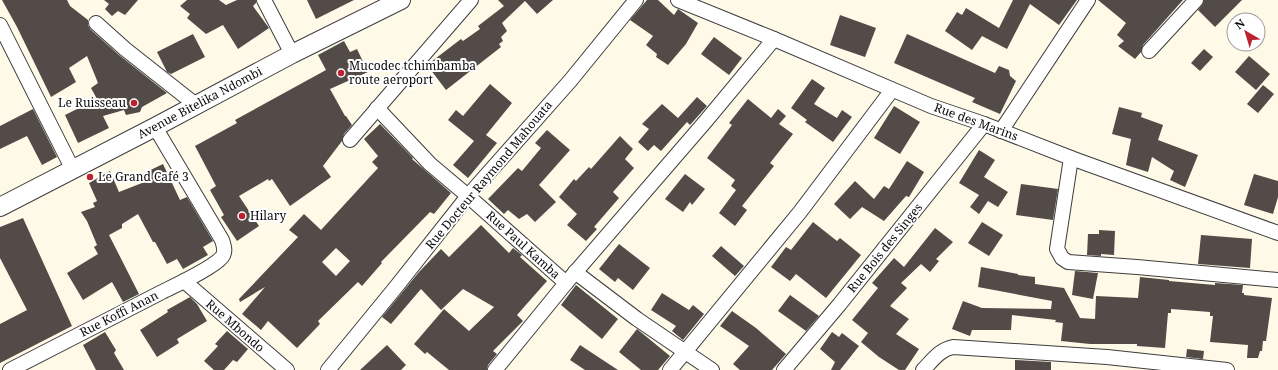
<svg xmlns="http://www.w3.org/2000/svg" width="1278" height="370" font-family="'Noto Serif',serif">
  <rect width="100%" height="100%" fill="#fff9e8"/>
  <g fill="#534b47" fill-rule="evenodd">
    <path d="M2,0H67L70,6L88,20V25L90,29L119,55L167,93L142,107L140,112L126,115L124,110L103,116L109,128L78,143L65,115L97,99L91,88L98,83L87,56L69,68L76,82L51,97L17,27Z"/>
    <path d="M104,0H138L125,15L118,11L112,16L105,9L109,4Z"/>
    <path d="M187,0H219L226,5L237,0H256V3L253,6L269,28L238,49L223,25L206,34L187,18L190,14L180,6Z"/>
    <path d="M307,0H354L316,19Z"/>
    <path d="M498,0H553L537,14L525,1L502,23L507,31L501,37L503,41L499,44L501,47L446,90L427,65L461,39L463,41L480,29L478,26L504,6Z"/>
    <path d="M647,0H658L674,15L678,9L698,23L686,44L668,65L656,57L657,54L646,45L653,36L630,20Z"/>
    <path d="M1013,0H1077L1059,25L1030,4L1007,49L982,36L972,50L945,31L957,12L962,15L966,8L999,28Z"/>
    <path d="M1098,0H1183L1143,45L1141,52L1135,59L1118,46L1124,41L1117,35L1126,23Z"/>
    <path d="M1204,0H1242L1215,27L1198,10L1202,5Z"/>
    <path d="M840,15L876,28L865,57L830,45Z"/>
    <path d="M193,34L205,57L171,74L167,72L157,52Z"/>
    <path d="M907,34L995,73L999,66L1009,70L1010,76L1016,81L1000,114L972,102L975,98L894,63Z"/>
    <path d="M714,37L742,58L729,75L701,54Z"/>
    <path d="M344,41L350,52L357,49L368,72L330,89L345,116H346L352,125L344,134L342,141L323,166L331,177L290,206L272,179L269,181L268,179L239,196L259,226L237,241L221,217L224,215L210,190L216,186L195,146L237,123L235,120L326,70L318,55Z"/>
    <path d="M1204,49L1213,57L1200,71L1191,63Z"/>
    <path d="M1249,56L1270,74L1256,90L1235,72Z"/>
    <path d="M812,79L825,88L814,104L837,118L842,110L852,117L833,142L805,122L807,120L791,108Z"/>
    <path d="M490,84L512,103L486,135L497,143L468,178L453,165L474,141L448,120L456,110L463,116Z"/>
    <path d="M1263,85L1274,94L1258,113L1247,104Z"/>
    <path d="M697,97L707,106L690,125L687,122L661,151L654,145L648,151L638,142L649,129L642,124L662,104L678,118Z"/>
    <path d="M748,99L771,118L778,109L786,116L779,124L793,134L770,163L774,166L742,206L747,210L735,226L719,213L736,190L731,186L735,180L707,158L732,125L729,123Z"/>
    <path d="M894,106L920,122L900,154L874,138Z"/>
    <path d="M1119,107L1142,113L1141,117L1163,125L1158,140L1198,155L1185,187L1170,180L1174,171L1152,157L1148,172L1126,165L1131,139L1112,134Z"/>
    <path d="M33,109L57,157L42,165L27,136L0,149V126Z"/>
    <path d="M380,124L413,158L412,159L451,193L434,214L430,212L381,262L382,263L362,286L358,282L318,321L320,324L297,348L268,321L261,330L242,314L265,287L240,302L239,299L298,237L289,230L304,214L321,230L378,168L372,162L378,156L364,139ZM336,248L350,261L336,276L322,262Z"/>
    <path d="M547,130L570,150L539,185L556,202L535,222L527,214L519,219L508,210L504,214L488,199L518,168L522,171L541,148L535,143Z"/>
    <path d="M620,136L633,149L625,159L634,168L613,192L619,198L594,227L597,229L586,241L567,225L577,214L559,197L574,179L576,181L589,167L591,169Z"/>
    <path d="M979,150L995,160L984,177L1008,192L998,207L988,201L979,214L970,207L979,195L959,183Z"/>
    <path d="M907,161L924,172L909,197L906,196L884,221L862,207L850,219L834,204L855,181L874,199L884,186L889,189Z"/>
    <path d="M163,164L180,200L187,197L213,241L203,247L208,255L183,269L177,259L167,264L155,242H153L138,214L122,224V228L109,235L139,294L123,302L112,282L83,300L67,273L98,254L94,247L97,245L87,221L81,212L95,207L93,203L97,201L89,183L110,171L119,192L142,183L138,176Z"/>
    <path d="M685,174L705,189L692,205L690,202L683,212L665,199Z"/>
    <path d="M1254,174L1278,181V197L1273,214L1244,205Z"/>
    <path d="M1021,184L1058,189L1053,220L1016,215Z"/>
    <path d="M23,218L72,326L0,363V324L27,310L0,258V227Z"/>
    <path d="M813,222L837,241L840,238L861,255L826,298L796,274L790,281L771,267L786,247L791,250Z"/>
    <path d="M982,222L1003,235L989,256L968,243Z"/>
    <path d="M481,225L509,253L513,248L522,255L520,257L547,281L517,315L523,321L493,351L497,354L488,365L487,370H449L427,352L425,354L414,344L444,309L469,331L494,307L463,289L441,310L421,289L391,324L382,317L419,272L441,249L449,257Z"/>
    <path d="M935,228L953,242L936,259L939,261L930,272L921,264L901,283L907,288L890,306L909,319L896,334L919,349L905,370H899L879,357L861,342L868,333L852,320L878,288L872,283L894,258L904,267Z"/>
    <path d="M1099,230L1115,231L1114,255L1101,254V256L1087,255L1088,234H1099Z"/>
    <path d="M1201,235L1252,239L1250,268L1198,264Z"/>
    <path d="M619,244L650,268L633,290L618,278L615,282L599,269Z"/>
    <path d="M721,246L744,266L735,276L712,256Z"/>
    <path d="M981,267L1018,274V275L1035,277V284L1064,288L1080,318L1095,319L1096,296L1138,298L1140,277L1169,280V281L1215,285V283L1243,285L1242,293H1244V295L1272,298L1266,341H1263L1262,351H1260L1258,358H1247L1248,345L1210,342L1213,316H1210V312L1171,309V313H1168L1165,348L1137,346V344H1090L1061,341L1063,323L1055,322L1056,320L1012,315L1011,330H972L970,336L952,329L963,301L982,308L1051,309L1052,301L978,287Z"/>
    <path d="M1075,271L1098,273L1093,299L1072,295Z"/>
    <path d="M576,285L618,319L602,339L561,305Z"/>
    <path d="M662,293L689,310L693,305L704,314L683,340L672,331L676,326L651,310Z"/>
    <path d="M790,295L819,316L806,331L778,311Z"/>
    <path d="M190,297L197,304L207,321L177,339L179,343L157,357L140,330L168,312L167,310Z"/>
    <path d="M732,311L756,328L786,354L772,370H740L733,364L749,346L720,326Z"/>
    <path d="M637,329L670,356L658,370H641L619,352Z"/>
    <path d="M227,331L248,349L237,362L233,360L224,370H214L204,361L218,346L215,344Z"/>
    <path d="M105,332L116,350L114,353L124,370H96L83,345Z"/>
    <path d="M832,332L839,337L842,333L859,346L840,370H831L835,362L820,349Z"/>
    <path d="M387,345L406,365L401,370H360Z"/>
    <path d="M580,345L618,370H585L570,360Z"/>
    <path d="M1187,349L1204,351L1203,359L1186,357Z"/>
    <path d="M1015,360L1051,362V370H1015Z"/>
  </g>
  <g fill="none" stroke-linecap="round" stroke-linejoin="round">
    <g stroke="#3d3d3d" stroke-width="16">
      <g id="minor">
        <path d="M264,0L292,54"/>
        <path d="M678,0L774,39L931,106L984,124L1071,158L1278,233"/>
        <path d="M96,23L125,49L196,105"/>
        <path d="M0,25L73,170"/>
        <path d="M1149,51L1196,0"/>
        <path d="M377,108L430,164L468,196L566,283"/>
        <path d="M1001,131L1088,0"/>
        <path d="M350,140L471,0"/>
        <path d="M1071,158L1057,249L1062,258L1068,262L1137,267L1278,280"/>
        <path d="M575,272L637,319L712,370"/>
        <path d="M184,281L287,370"/>
        <path d="M10,370C61,344 111,318 162,292C176,285 213,268 222,257C226,252 224,246 222,240L155,127"/>
        <path d="M328,370L396,287L468,196L570,81L636,0"/>
        <path d="M495,370L566,283L705,122L774,39"/>
        <path d="M670,370L800,212L892,90"/>
        <path d="M784,370L839,305L984,124"/>
        <path d="M923,370C933,360 939,350 953,347L1107,357L1227,370"/>
      </g>
    </g>
    <g stroke="#3d3d3d" stroke-width="20">
      <path id="tertiary" d="M0,207L155,127L292,54L401,0"/>
    </g>
    <use href="#minor" stroke="#fff" stroke-width="14"/>
    <use href="#tertiary" stroke="#fff" stroke-width="18"/>
  </g>
  <g fill="#bd2030" stroke="#fff" stroke-width="1.5">
    <circle cx="341" cy="73" r="4"/>
    <circle cx="134" cy="103" r="4"/>
    <circle cx="90" cy="177" r="4"/>
    <circle cx="242" cy="216" r="4"/>
  </g>
  <g text-anchor="middle" stroke-width="4" stroke-linejoin="round" paint-order="stroke">
    <g font-size="12" fill="#0a0a0a" stroke="#fff" text-anchor="start">
      <text x="349" y="70">Mucodec tchimbamba<tspan x="349" dy="14">route aeroport</tspan></text>
      <text x="126" y="107" text-anchor="end">Le Ruisseau</text>
      <text x="98" y="181">Le Grand Café 3</text>
      <text x="250" y="220">Hilary</text>
    </g>
    <g font-size="12" fill="#0a0a0a" stroke="#fff">
      <text transform="translate(200 103) rotate(-28)" y="4">Avenue Bitelika Ndombi</text>
      <text transform="translate(976 122) rotate(20)" y="4">Rue des Marins</text>
      <text transform="translate(489 175) rotate(-50)" y="4">Rue Docteur Raymond Mahouata</text>
      <text transform="translate(523 245) rotate(42)" y="4">Rue Paul Kamba</text>
      <text transform="translate(885 248) rotate(-51)" y="4">Rue Bois des Singes</text>
      <text transform="translate(119 314) rotate(-27)" y="4">Rue Koffi Anan</text>
      <text transform="translate(235 326) rotate(41)" y="4">Rue Mbondo</text>
    </g>
  </g>
  <g transform="translate(1246 32) rotate(322)"><circle r="19" fill="#ffffff" stroke="#9d9d9d"/>
  <path d="M0-3L7 15L0 10L-7 15Z" fill="#bd2030"/>
  <text y="-6" font-size="11" font-weight="bold" text-anchor="middle" fill="#0a0a0a">N</text>
  </g>
</svg>
